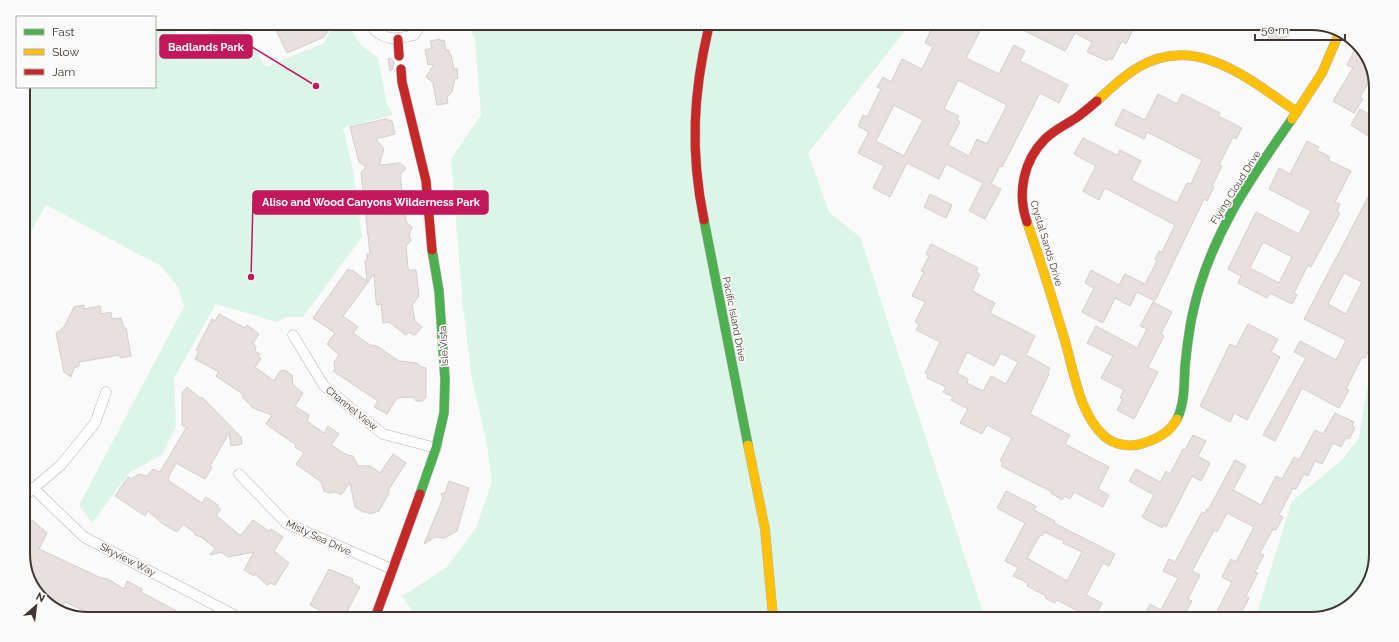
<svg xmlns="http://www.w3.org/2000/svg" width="1399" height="642" font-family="Raleway,sans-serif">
  <rect width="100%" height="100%" fill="#fafafa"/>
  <g fill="#dcf5e9">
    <path d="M155,23H178L172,47L232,24H239L266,67L324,43L334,24H348L360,44L378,58L387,104L393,115L343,128L353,170L362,237L303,317H286L277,322L216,304L174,378L176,427L162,455L130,472L92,523L79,505L185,305L182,301L178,287L161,266L46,205L23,245V87H155Z"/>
    <path d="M467,25L909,26L808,153L829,212L860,237L985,618L415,615L402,596L446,568L476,528L492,482L487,445L472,379L463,306L451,159L481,115L475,39Z"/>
    <path d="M1373,371L1371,579L1347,608L1311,619H1255L1292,501L1342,460L1359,438L1367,389Z"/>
  </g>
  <g fill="#e7e0df" stroke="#d4cdcc" fill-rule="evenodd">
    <path d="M273,24H332L324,37L287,53Z"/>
    <path d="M933,26L982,27L966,58L999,74L1014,45L1025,51L1020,61L1068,85L1059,103L1040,93L1002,167L1000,166L991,184L1001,189L985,219L969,211L983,183L946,164L939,179L907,163L890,197L873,188L884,166L858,153L869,132L858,126L863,115L867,117L881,89L877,87L883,77L891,82L902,59L922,69L933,47L925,43ZM958,80L1007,105L987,144L977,139L969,156L948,145L960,122L957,120L959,116L944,109ZM894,105L923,120L904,156L876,141Z"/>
    <path d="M1017,27H1134L1126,44L1122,41L1112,60L1109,58L1107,61L1087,52L1092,42L1075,33L1065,51Z"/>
    <path d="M1267,28H1287L1289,36L1270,41Z"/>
    <path d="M440,39V41L444,40L446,50H449L450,55H451L454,69L457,68L458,78L455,79L452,92L447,97L448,103L437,105L433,83L426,77L434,64L428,65L425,50L432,48L430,41Z"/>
    <path d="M1357,45L1365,52L1373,75L1360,97L1363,99L1354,113L1333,101L1353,68L1347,65Z"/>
    <path d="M391,58L394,63L392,70L390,71L388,59Z"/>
    <path d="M1158,94L1177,104L1182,94L1220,113L1218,116L1242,128L1236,139L1233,137L1219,165L1222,166L1212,186L1214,187L1207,201L1204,199L1155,301L1137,292L1130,306L1115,298L1103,323L1082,312L1094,288L1085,283L1091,270L1119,285L1125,274L1145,284L1157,261L1155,259L1159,251L1162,252L1175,225L1105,188L1099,200L1083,191L1096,166L1074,154L1083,138L1117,155L1120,150L1141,161L1131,180L1177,203L1187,183L1191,184L1202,160L1147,132L1144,139L1115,125L1123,109L1145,120Z"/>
    <path d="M1360,109L1376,118L1375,140L1351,125Z"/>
    <path d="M385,119L392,121L395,134L376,139L384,149L379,165L400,163L406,168L400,175L406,222L412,227L409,235L411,241L406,245L408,269L409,270H416L419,296L412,305L415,321L422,327L415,335H413L409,332L406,335L389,322L383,323L381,304L377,305L376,301L374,274L343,316L358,327L353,333L370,345L377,346L399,361L417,363L421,367L426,368V398L422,401H416L413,397L397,398L387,414L374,407L378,401L333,371L335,369L334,362L339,355L327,344L335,333L313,318L348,269L351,271L352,270L367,281L365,261H367V254H370L361,172L366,167L359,162L350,127Z"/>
    <path d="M1307,141L1319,147L1317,150L1330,157L1328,160L1351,171L1335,202L1340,204L1337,211L1340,213L1311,267L1308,265L1294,293L1297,295L1292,304L1270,293L1267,298L1238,283L1241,276L1228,269L1256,212L1299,234L1311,211L1269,189L1279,168L1290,174ZM1263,242L1292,257L1279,283L1250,268Z"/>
    <path d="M1375,184L1373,342L1365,358L1362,357L1346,389L1349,390L1339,408L1302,388L1275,441L1263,435L1306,358L1294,352L1300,341L1336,360L1346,340L1304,319ZM1344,273L1362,282L1346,314L1328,304Z"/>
    <path d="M930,194L952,205L946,218L924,207Z"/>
    <path d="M931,244L978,268L976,272L980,274L972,291L995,303L990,313L1035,336L1026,355L1050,368L1048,373L1049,374L1030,414L1070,435L1065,444L1109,467L1098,489L1109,495L1103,507L1074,492L1070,499L1064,496L1062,500L1051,493L1052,492L1001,466L1003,463L1000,461L1012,438L987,425L982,434L960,423L968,409L951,400L953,397L943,392L946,387L927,378L928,375L925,373L940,342L916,330L919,324L915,322L925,302L912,296L924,272L921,271L929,256L926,254ZM967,352L994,366L1001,353L1018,362L1006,384L991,376L983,391L967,383L968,379L957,373Z"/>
    <path d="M1153,302L1172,312L1161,334L1164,336L1148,367L1158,372L1134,419L1117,410L1123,399L1120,398L1124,390L1101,378L1113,356L1087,343L1096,326L1137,348L1147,329L1140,326Z"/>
    <path d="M84,305V309L100,306L101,314L111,312L112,319L121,318L124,328H126L131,356L120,358V355L79,362V366L74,368L71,377L64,372L56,333L64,327L74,307Z"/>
    <path d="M219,314L245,328L247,325L259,334L253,343L256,347L255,351L260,354L258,357L261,359L255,367L274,381L280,371L284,370L292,375L293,385L303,393L295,406L309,415L307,421L324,433L328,426L339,434L331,445L347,455L353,456L358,466H370L380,473L393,454L406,463L389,489V493L379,511L370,514L367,512H363L355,507L350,483L341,495L336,492L329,493L324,491L321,482L296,464L304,453L295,447L296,445L266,424L272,415L253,408L242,397L244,395L216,376L219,372L195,359L199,351L196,350L212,319L215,321Z"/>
    <path d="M1248,324L1278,339L1271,352L1280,357L1247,420L1234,413L1230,422L1200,406L1230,344L1236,347Z"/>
    <path d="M187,387L200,398L202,397L241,437L242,444L231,446L229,433L210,466L212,467L205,479L176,463L168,478L169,481L202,503L206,497L218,505L217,507L221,509L216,515L238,534L241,535L253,520L269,531L271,529L283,537L274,551L289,563L275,585L271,583L267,585L255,574L254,576L244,570L254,552L228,557L221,552L210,555L215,548L201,537L195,535V533L183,524L177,532L163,524L148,511L145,516L115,496L128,477L131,479L139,474L147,476L153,469L160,472L186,428L182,425V393Z"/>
    <path d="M1335,413L1354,422L1352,426L1355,428L1349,439L1346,438L1341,447L1333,443L1322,464L1315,461L1308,476L1304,474L1296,489L1293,488L1279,515L1283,517L1276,530L1273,529L1260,553L1264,555L1255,572L1258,573L1246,596L1249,598L1238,619H1213L1232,582L1222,577L1231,559L1236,562L1254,527L1227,513L1217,532L1214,530L1212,534L1192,571L1200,575L1188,599L1192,601L1183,618H1143L1150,604L1161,610L1178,578L1163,571L1169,559L1175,562L1202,512L1205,513L1207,509L1208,510L1235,460L1246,466L1233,490L1261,505L1276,476L1282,479L1294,457L1299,460L1315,430L1323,434Z"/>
    <path d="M1193,435L1206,441L1198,456L1210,463L1201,481L1192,476L1166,527L1163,525L1162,528L1142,517L1154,495L1129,481L1136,469L1160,482L1166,471L1170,474L1183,449L1185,450Z"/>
    <path d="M449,481L469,488L457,531L445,538L435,537L424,544L443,498L441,494L445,493Z"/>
    <path d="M1006,491L1036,506L1034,510L1055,521L1054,523L1115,554L1109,566L1103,563L1086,595L1102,603L1094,618H1082L1084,614L1057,600L1055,603L1045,598L1046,596L1027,586L1028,583L1013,576L1018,568L1005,561L1025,523L997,508ZM1044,532L1064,541L1063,543L1082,552L1067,581L1027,558L1040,535L1042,536Z"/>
    <path d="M32,520L47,533L39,549L101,578L108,579L124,589L127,581L142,589L141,592L182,614H111L103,611L102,614L96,612L92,614L65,602L63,606L50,604L36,593L23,558V528Z"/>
    <path d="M329,569L353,579L352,582L360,587L345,615H328L310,605Z"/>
  </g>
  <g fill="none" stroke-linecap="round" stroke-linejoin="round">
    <g stroke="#b7b2af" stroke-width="11">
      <g id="street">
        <path d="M369,24C383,41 394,40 414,35L421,24"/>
        <path d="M293,335L324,386L383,434L436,448"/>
        <path d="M239,474L286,523L392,569"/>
        <path d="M33,488L84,537L234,615"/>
        <path d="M23,497L61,465L95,423L106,392"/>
      </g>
    </g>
    <g stroke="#b7b2af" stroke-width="10">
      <g id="fast">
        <path d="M704,220L748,445"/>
        <path d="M1177,419C1185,403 1184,383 1185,366C1187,347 1189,329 1193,312C1209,238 1250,179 1292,119"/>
        <path d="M420,494L436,448L444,413L445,379L439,291L432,250"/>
      </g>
    </g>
    <g stroke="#b7b2af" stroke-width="10">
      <g id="slow">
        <path d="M1097,101C1110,89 1122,77 1137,68C1196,32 1250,80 1297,112"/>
        <path d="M1292,119L1322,73L1340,31"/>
        <path d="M1027,222C1041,262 1053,301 1065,341C1074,372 1079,413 1104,436C1114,445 1131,448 1144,443C1157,439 1170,432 1177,419"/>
        <path d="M748,445L765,529L773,617"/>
      </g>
    </g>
    <g stroke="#b7b2af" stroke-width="10">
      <g id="jam">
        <path d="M398,39L399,56"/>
        <path d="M401,69L402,82L426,181L432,250"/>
        <path d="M704,220C690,152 693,93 709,26"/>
        <path d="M1027,222C1017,194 1023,161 1045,139C1054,130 1065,125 1076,118C1083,113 1090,107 1097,101"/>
        <path d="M376,615L420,494"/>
      </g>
    </g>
    <use href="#street" stroke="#fefefe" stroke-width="10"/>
    <use href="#fast" stroke="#4caf50" stroke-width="9"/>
    <use href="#slow" stroke="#ffc107" stroke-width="9"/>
    <use href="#jam" stroke="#c62828" stroke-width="9"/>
  </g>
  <g text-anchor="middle" stroke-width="3.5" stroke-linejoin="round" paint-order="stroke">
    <g font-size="10" fill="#423730" stroke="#fafafa">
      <text transform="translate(1235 187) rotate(-58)" y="4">Flying Cloud Drive</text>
      <text transform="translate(1047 243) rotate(73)" y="4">Crystal Sands Drive</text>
      <text transform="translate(735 319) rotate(79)" y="4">Pacific Island Drive</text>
      <text transform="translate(443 346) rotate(-93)" y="4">Isle Vista</text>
      <text transform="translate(352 408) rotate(39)" y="4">Channel View</text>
      <text transform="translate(319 537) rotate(25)" y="4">Misty Sea Drive</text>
      <text transform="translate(128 559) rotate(27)" y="4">Skyview Way</text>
    </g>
  </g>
  <path d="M0 0H1399V642H0ZM88 30H1311A58 58 0 0 1 1369 88V554A58 58 0 0 1 1311 612H88A58 58 0 0 1 30 554V88A58 58 0 0 1 88 30Z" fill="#fafafa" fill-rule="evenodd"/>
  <path fill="none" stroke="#423730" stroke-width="2" d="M88 30H1311A58 58 0 0 1 1369 88V554A58 58 0 0 1 1311 612H88A58 58 0 0 1 30 554V88A58 58 0 0 1 88 30Z"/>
  <path fill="none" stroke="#c2185b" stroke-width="1.5" d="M316 86L252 47M251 277L253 202"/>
  <g fill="#c2185b" stroke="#fafafa" stroke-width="1.5">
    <circle cx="316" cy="86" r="4"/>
    <circle cx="251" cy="277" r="4"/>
  </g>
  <g fill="#c2185b" stroke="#c2185b" stroke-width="1.5">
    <rect x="160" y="35" width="92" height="23" rx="4"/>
    <rect x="253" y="191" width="235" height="23" rx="4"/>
  </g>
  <g font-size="11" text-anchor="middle" font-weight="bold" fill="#fff">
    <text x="206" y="51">Badlands Park</text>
    <text x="371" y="206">Aliso and Wood Canyons Wilderness Park</text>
  </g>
  <rect x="16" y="16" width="140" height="72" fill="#fafafa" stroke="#b0aca9"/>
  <rect x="24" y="29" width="20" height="6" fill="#4caf50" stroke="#b0aca9"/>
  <text x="52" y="36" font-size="12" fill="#423730">Fast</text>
  <rect x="24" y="49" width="20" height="6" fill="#ffc107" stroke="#b0aca9"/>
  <text x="52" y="56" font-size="12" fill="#423730">Slow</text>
  <rect x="24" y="69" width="20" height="6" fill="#c62828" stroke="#b0aca9"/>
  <text x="52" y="76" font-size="12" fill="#423730">Jam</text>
  <g transform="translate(36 606) rotate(28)" stroke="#fafafa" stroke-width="3" paint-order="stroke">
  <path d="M0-3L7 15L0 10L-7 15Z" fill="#423730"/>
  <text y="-6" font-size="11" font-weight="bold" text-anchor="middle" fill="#423730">N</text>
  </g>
  <path d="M1255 34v6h90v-6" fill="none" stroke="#423730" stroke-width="2"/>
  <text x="1261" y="34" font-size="12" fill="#423730" stroke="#fafafa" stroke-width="3" paint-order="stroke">50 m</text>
</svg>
